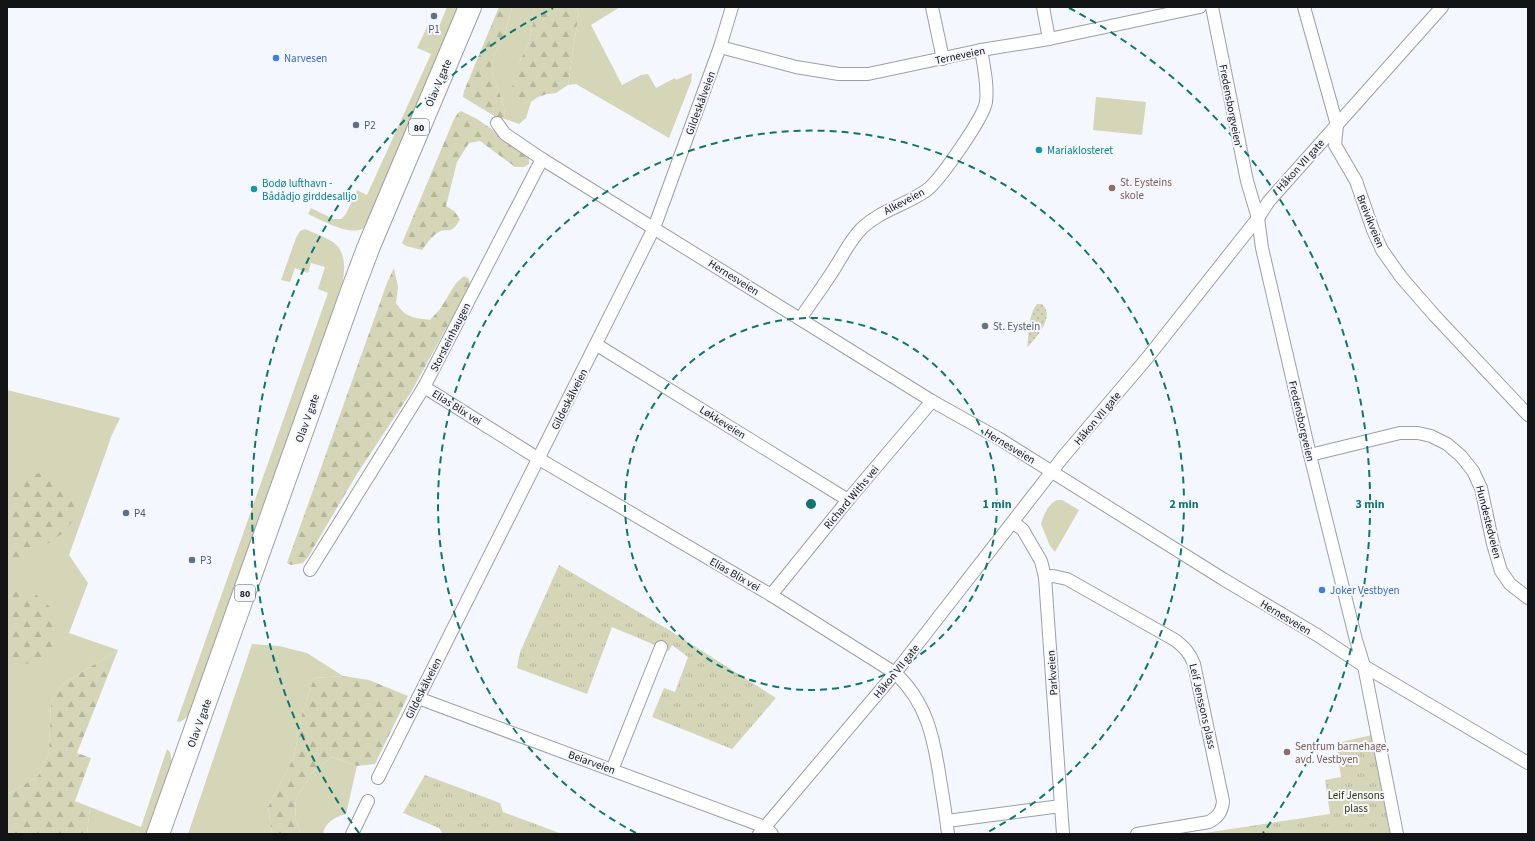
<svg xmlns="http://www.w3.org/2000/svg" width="1535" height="841" viewBox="0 0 1535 841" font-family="'Source Sans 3',sans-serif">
<defs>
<pattern id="forest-firs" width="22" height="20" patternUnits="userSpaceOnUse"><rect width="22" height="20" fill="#d4d6b7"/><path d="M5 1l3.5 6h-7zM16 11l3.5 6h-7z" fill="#b5b79d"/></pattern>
<pattern id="park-tufts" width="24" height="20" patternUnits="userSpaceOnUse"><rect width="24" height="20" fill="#d4d6b7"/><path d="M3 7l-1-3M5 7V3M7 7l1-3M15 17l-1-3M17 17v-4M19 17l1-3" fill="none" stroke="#b5b79d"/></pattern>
<pattern id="garden-dots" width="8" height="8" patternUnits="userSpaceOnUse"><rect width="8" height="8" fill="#d4d6b7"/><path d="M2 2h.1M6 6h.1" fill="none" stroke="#b5b79d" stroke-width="1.8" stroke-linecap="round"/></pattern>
</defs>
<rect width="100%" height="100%" fill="#f5f7fe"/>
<g fill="#d4d6b7">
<path d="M 447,7 L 462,7 L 370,221 C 369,223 367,226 364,228 C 351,237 321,220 308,214 L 311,208 L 333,219 L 341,219 L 346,214 L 357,190 L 367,195 L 431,54 L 417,48 L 428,25 L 438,29 Z"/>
<polygon points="512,7 535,7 532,13 533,23 529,42 519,63 523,103 531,102 526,118 519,124 505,119 504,106 491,68 494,54 504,38"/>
<polygon points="575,7 620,7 591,25 622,85 641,75 648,74 656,88 675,78 676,80 692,73 691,82 669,138 576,84 568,85 579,11"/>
<polygon points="1096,97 1146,102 1142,135 1093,130"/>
<path d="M 305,229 C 314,233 325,237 333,242 C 349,254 344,276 341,292 L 193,707 C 189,714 186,720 179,722 L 177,721 L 328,293 L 318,289 L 325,267 L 311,263 L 308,273 L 295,268 L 290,282 L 281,280 L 296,238 L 300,231 Z"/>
<polygon points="7,390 120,418 111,437 107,449 69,555 88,583 69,633 118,650 64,683 51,702 49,752 38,776 7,795"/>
<path d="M 1057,500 L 1062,500 L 1079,510 L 1055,552 L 1050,546 L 1041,524 C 1044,514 1048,504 1057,500 Z"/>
<polygon points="252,644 279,646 307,653 343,676 314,678 302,714 294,757 268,807 272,834 188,834"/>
<polygon points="167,749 170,752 172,762 146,834 87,834 90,807 141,827"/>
<path d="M 332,757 L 357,766 L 346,814 C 335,817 325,822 323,834 L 301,834 L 295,819 L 296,799 L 311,774 Z"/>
</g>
<g fill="url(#forest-firs)">
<polygon points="499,7 512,7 504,38 494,54 491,68 504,106 505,119 499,119 463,97 464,91"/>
<polygon points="535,7 575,7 579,11 568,85 556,93 547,94 538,97 531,102 523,103 518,98 512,88 519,63 529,42 533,23 532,13"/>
<path d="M 461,111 L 477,119 L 529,155 L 529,164 L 524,167 L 515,167 L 480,141 L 469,143 L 457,162 L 446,206 L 454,211 L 460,219 C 451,237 447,226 437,233 C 431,237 426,245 422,250 L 406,246 L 402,243 L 454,119 L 458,113 Z"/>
<path d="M 394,268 L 398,287 L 396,303 C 407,319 412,317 430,320 L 440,309 L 456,283 L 464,276 L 469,279 L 470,285 L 411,392 L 357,474 L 308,557 L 303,563 L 291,565 L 287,563 L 387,283 Z"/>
<polygon points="46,471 64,483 78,514 63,533 43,547 7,562 7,483"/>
<polygon points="7,586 14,592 35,594 57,613 51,650 42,663 17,664 7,657"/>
<polygon points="118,650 77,753 91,758 75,801 90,807 87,834 7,834 7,795 38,776 49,752 51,702 64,683"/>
<polygon points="343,676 369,680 408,696 375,764 357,766 332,757 311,774 296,799 295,819 301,834 272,834 268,807 294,757 302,714 314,678"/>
</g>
<g fill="url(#park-tufts)">
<polygon points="559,565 669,630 776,698 732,749 652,717 664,688 675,692 688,657 672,645 669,651 612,627 587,694 517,668 520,652"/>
<polygon points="1372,735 1390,834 1198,834 1330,814 1325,780 1341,777 1336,743"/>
<polygon points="425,775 500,803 503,812 562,834 443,834 439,828 403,813"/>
</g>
<path fill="url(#garden-dots)" d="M 1037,304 L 1042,304 C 1056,317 1036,337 1027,348 C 1029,335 1028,315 1037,304 Z"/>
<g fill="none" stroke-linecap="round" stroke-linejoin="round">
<defs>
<g id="street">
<polyline points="932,7 943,59"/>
<polyline points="1043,7 1049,39"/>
<polyline points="1212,7 1247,181 1258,218 1262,248 1310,455 1356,640 1364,666 1397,834"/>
<polyline points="1304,7 1337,125 1335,145 1356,181 1373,230 1382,250 1401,277 1435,316 1528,415"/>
<polyline points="720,47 796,67 839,74 868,74 981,50 1049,39 1200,7"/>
<polyline points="497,123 505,134 542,159 932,401 998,438 1223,579 1317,635 1364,666 1528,763"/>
<path d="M 800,319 C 812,301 825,284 836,266 C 844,253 851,239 862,228 C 881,210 906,205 927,190 C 940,180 984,117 986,102 C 988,85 984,67 981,50"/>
<polyline points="597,345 848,500"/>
<path d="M 424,387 L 539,459 L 771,595 L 895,673 C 927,702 934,739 940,779 C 943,797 946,816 948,834"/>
<polyline points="1310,455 1400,433 1418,433 1431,436 1447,444 1461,456 1473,471 1481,488 1493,544 1501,571 1510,584 1528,598"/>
<polyline points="1013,522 1023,530 1041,561 1045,577 1063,834"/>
<polyline points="310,570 424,387 542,159"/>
<path d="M 1045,577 L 1053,576 L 1067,579 L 1175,640 C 1184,647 1190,653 1194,664 L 1223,801 C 1222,812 1218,817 1209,822 L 1137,834"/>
<polyline points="771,595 848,500 932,401"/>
<polyline points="418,698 765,827 772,834"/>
<polyline points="612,770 661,647"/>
<polyline points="378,778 654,228 720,47 732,7"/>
<polyline points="947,821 1061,806"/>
<polyline points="352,834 368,801"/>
<polyline points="759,834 895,673 1063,457 1148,357 1258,218 1269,201 1442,7"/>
</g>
<polyline id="highway" points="158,834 352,291 369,246 470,7"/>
</defs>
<use href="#street" stroke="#9d9fa5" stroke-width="14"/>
<use href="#highway" stroke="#9d9fa5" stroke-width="24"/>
<use href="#street" stroke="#fff" stroke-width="12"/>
<use href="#highway" stroke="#fff" stroke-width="22"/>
</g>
<g fill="none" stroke="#0f766e" stroke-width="2" stroke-dasharray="7 5">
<circle cx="811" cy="504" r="186"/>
<path d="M636 833A373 373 0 1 1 986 833"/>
<path d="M359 833A559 559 0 0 1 553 8M1069 8A559 559 0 0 1 1263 833"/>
</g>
<g fill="#5c6f8a" stroke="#f5f7fe" stroke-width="1.5">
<circle cx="434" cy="16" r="4"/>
<circle cx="356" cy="125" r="4"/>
<circle cx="126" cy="513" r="4"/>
<circle cx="192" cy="560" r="4"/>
</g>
<g fill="#3f7fe0" stroke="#f5f7fe" stroke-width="1.5">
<circle cx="276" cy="58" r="4"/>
<circle cx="1322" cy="590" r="4"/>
</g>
<g fill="#0f9aa8" stroke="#f5f7fe" stroke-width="1.5">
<circle cx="1039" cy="150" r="4"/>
<circle cx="254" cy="189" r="4"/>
</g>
<g fill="#8d6e63" stroke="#f5f7fe" stroke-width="1.5">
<circle cx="1112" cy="188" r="4"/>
<circle cx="1287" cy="752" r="4"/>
</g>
<circle fill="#6b7280" stroke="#f5f7fe" stroke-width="1.5" cx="985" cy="326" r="4"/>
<g text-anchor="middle" stroke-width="4" stroke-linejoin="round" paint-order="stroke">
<g fill="#f5f7fe" stroke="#57585c" stroke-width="1">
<rect x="409" y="119" width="20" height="16" rx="3"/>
<rect x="235" y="585" width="20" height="16" rx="3"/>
</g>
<g font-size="10" font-weight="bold" fill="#131416">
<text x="419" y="131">80</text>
<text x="245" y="597">80</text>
</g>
<g font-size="11" fill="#4e5e75" stroke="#f5f7fe" text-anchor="start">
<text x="434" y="33" text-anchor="middle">P1</text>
<text x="364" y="129">P2</text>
<text x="134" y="517">P4</text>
<text x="200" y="564">P3</text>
</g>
<g font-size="11" fill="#131416" stroke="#f5f7fe">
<text transform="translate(960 55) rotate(-12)" y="4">Terneveien</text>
<text transform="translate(438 83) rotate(-67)" y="4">Olav V gate</text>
<text transform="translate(700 103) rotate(-70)" y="4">Gildeskålveien</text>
<text transform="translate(1231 105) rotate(79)" y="4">Fredensborgveien</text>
<text transform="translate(1300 165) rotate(-48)" y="4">Håkon VII gate</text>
<text transform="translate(904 201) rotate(-28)" y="4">Alkeveien</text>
<text transform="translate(1371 221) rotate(68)" y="4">Breivikveien</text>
<text transform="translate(734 277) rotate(32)" y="4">Hernesveien</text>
<text transform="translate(450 337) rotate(-63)" y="4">Storsteinhaugen</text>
<text transform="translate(569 399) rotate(-63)" y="4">Gildeskålveien</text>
<text transform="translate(457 407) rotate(32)" y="4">Elias Blix vei</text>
<text transform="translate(307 418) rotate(-70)" y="4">Olav V gate</text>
<text transform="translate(1097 418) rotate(-50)" y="4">Håkon VII gate</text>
<text transform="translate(1302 421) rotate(77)" y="4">Fredensborgveien</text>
<text transform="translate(723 422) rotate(32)" y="4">Løkkeveien</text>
<text transform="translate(1010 446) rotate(31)" y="4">Hernesveien</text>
<text transform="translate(851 497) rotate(-50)" y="4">Richard Withs vei</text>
<text transform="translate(1489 522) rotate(76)" y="4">Hundestedveien</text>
<text transform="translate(735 574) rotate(30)" y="4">Elias Blix vei</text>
<text transform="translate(1286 617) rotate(31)" y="4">Hernesveien</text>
<text transform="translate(896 671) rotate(-51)" y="4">Håkon VII gate</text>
<text transform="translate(1052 673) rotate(-94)" y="4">Parkveien</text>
<text transform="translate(423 688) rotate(-63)" y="4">Gildeskålveien</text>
<text transform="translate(1203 706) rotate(77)" y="4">Leif Jenssons plass</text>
<text transform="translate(199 723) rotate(-70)" y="4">Olav V gate</text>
<text transform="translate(592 762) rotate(20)" y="4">Beiarveien</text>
</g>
<g font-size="11" fill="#366cbe" stroke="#f5f7fe" text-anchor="start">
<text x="284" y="62">Narvesen</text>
<text x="1330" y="594">Joker Vestbyen</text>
</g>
<g font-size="11" fill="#0d838f" stroke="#f5f7fe" text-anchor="start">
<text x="1047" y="154">Mariaklosteret</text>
<text x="262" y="187">Bodø lufthavn -<tspan x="262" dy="13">Bådådjo girddesalljo</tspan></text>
</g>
<g font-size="11" fill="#785e54" stroke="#f5f7fe" text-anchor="start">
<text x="1120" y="186">St. Eysteins<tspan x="1120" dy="13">skole</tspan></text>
<text x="1295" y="750">Sentrum barnehage,<tspan x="1295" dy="13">avd. Vestbyen</tspan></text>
</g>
<g font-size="11" fill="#5b616d" stroke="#f5f7fe" text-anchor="start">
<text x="993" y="330">St. Eystein</text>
</g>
<g font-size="11" fill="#323304" stroke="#f5f7fe">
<text x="1356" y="799">Leif Jensons<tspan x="1356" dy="13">plass</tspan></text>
</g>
</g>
<circle cx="811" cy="504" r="6" fill="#0f766e" stroke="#f5f7fe" stroke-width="2"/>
<g font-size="12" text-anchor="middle" font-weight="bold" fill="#0f766e" stroke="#f5f7fe" stroke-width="4" stroke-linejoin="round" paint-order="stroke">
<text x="997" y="508">1 min</text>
<text x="1184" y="508">2 min</text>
<text x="1370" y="508">3 min</text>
</g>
<rect width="1535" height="841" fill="none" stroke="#131416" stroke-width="16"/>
</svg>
